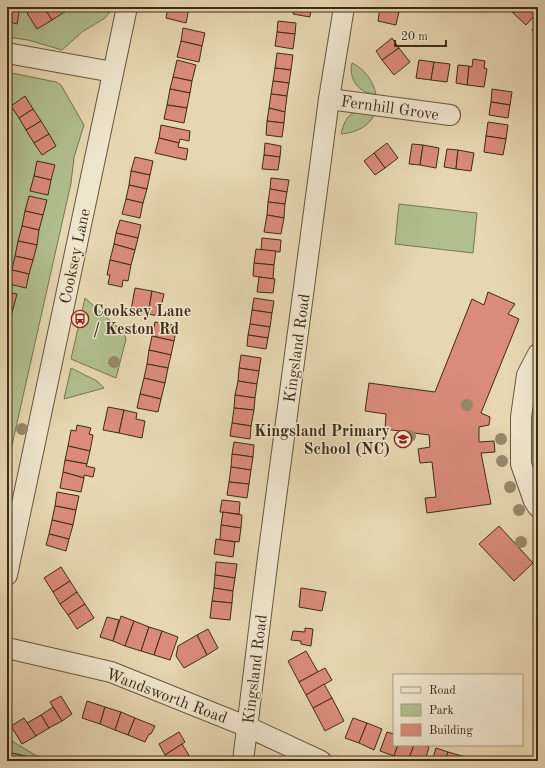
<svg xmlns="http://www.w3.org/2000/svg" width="545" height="768" viewBox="0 0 545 768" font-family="'Old Standard TT',serif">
<rect width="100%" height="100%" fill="#e6d7b2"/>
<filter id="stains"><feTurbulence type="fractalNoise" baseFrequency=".005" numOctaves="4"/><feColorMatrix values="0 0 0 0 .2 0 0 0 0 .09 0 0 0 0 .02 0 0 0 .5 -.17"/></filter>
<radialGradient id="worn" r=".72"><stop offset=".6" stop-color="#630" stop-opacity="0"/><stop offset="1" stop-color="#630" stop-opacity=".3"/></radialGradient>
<g fill="#b1bf8f" stroke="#777652">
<polygon points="7,7 110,7 109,13 105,18 82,32 62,50 28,40 7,37"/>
<path d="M 352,63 C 365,69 373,81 376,94 C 359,94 348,79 352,63 Z"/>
<polygon points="7,72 56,82 61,85 84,125 74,157 71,183 10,454 7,475"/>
<path d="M 376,110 C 372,125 357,133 341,134 C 347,110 354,111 376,110 Z"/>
<polygon points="399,204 477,213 473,253 395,244"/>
<polygon points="85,298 124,333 126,339 116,378 71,359"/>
<polygon points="71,368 97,381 104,388 64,399"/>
<polygon points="538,373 538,493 525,438 530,396"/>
<polygon points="7,738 45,761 7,761"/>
</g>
<g fill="#da8b7b" stroke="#3d2c15">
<polygon points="7,7 20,7 17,24 7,21"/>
<polygon points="35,7 44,7 52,20 37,29 27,13"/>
<polygon points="44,7 64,7 66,11 52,20"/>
<polygon points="64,7 72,7 66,11"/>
<polygon points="168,7 189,8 186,23 166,18"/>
<polygon points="294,7 311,7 310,17 293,14"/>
<polygon points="380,7 400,7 396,25 378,21"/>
<polygon points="507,7 519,7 513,13"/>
<polygon points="519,7 538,7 538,12 526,25 513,13"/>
<polygon points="278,21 296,23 295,34 277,32"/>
<polygon points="538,24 538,36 532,30"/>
<polygon points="183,28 205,33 202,46 181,41"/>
<polygon points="277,32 295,34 293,49 275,46"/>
<polygon points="392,38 399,48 382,60 376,51"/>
<polygon points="181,41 202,46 199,62 177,57"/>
<polygon points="399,48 410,62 394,75 382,60"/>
<polygon points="277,53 293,55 291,70 275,68"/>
<polygon points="473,59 485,61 484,68 487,69 484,87 467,85 469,66 472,67"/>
<polygon points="177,60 196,65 192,81 173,77"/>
<polygon points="419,60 434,62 431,80 416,78"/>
<polygon points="434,62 450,64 447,82 431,80"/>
<polygon points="458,65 469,66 467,85 456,83"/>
<polygon points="275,68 291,70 289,83 273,81"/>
<polygon points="173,77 192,81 190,93 170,89"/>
<polygon points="273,81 289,83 287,96 271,94"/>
<polygon points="170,89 190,93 187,108 167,105"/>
<polygon points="492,89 512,92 510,105 491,102"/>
<polygon points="271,94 287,96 285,112 269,108"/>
<polygon points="25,96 33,109 19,118 11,106"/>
<polygon points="491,102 510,105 508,118 489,115"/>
<polygon points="167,105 187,108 184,123 164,119"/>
<polygon points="269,108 285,112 284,123 267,121"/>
<polygon points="33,109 41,121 26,130 19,118"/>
<polygon points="41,121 49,134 34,143 26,130"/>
<polygon points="267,121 284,123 282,137 266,135"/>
<polygon points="488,122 508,125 506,139 486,136"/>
<polygon points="161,125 190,131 189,141 180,139 179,143 159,138"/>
<polygon points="49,134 56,146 42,155 34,143"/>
<polygon points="486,136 506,139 503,155 484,152"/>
<polygon points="159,138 179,143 178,147 188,149 186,160 155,153"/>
<polygon points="265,143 281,146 280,157 264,155"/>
<polygon points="387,143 398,158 385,168 374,153"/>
<polygon points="412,144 423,145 420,165 409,164"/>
<polygon points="423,145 439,148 436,168 420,165"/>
<polygon points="447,149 458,150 456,169 444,167"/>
<polygon points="458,150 474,153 471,171 456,169"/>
<polygon points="374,153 385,168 375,175 364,161"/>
<polygon points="264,155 280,157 278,170 262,169"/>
<polygon points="135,157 153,161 150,175 131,171"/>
<polygon points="37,161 55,165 51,180 34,176"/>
<polygon points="131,171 150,175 147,189 129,185"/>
<polygon points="34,176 51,180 48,195 30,191"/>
<polygon points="271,178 289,180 287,192 270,189"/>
<polygon points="129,185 147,189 143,203 126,199"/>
<polygon points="270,189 287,192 285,204 268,202"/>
<polygon points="29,196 47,200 43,215 25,211"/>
<polygon points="126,199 143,203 140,218 122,214"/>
<polygon points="268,202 285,204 284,218 267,215"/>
<polygon points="25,211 43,215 39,230 22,226"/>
<polygon points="267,215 284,218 281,234 264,232"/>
<polygon points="120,220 141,225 138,238 116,233"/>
<polygon points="22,226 39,230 37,245 18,241"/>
<polygon points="116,233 138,238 135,250 114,244"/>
<polygon points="262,238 281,240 280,252 261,250"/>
<polygon points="18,241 37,245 33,260 15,256"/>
<polygon points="114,244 135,250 131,265 110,260"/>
<polygon points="256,249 276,251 274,265 254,263"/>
<polygon points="15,256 33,260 29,274 12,270"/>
<polygon points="110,260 131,265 128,281 123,280 122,287 108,284 110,275 107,275"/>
<polygon points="254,263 274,265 273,279 253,276"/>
<polygon points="12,270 29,274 26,288 9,284"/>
<polygon points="259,277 275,279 273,293 257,292"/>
<polygon points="135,288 152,291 148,314 131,310"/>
<polygon points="152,291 164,294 159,316 148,314"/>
<polygon points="7,292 17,294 13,309 7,308"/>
<polygon points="488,292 515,304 508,314 519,319 481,413 490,417 489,425 479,427 479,442 494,441 495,452 481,453 491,504 427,513 425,498 436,497 432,462 420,463 418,449 430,447 429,435 385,429 386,414 365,411 369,383 435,392 472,299 484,305"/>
<polygon points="254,298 274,301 272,313 252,310"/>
<polygon points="7,308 13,309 9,324 7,324"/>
<polygon points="252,310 272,313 270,327 250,324"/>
<polygon points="155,322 177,326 174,341 152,336"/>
<polygon points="250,324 270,327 268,338 248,335"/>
<polygon points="248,335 268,338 266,349 247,346"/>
<polygon points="152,336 174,341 171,355 149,350"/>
<polygon points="149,350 171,355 168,368 147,364"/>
<polygon points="241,355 261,358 259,371 239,368"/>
<polygon points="147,364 168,368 165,383 144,378"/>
<polygon points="239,368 259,371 257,384 238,381"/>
<polygon points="144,378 165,383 161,399 140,394"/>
<polygon points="238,381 257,384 255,398 235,395"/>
<polygon points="140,394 161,399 158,412 137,408"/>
<polygon points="235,395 255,398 254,410 234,408"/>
<polygon points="108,407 124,410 119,433 103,430"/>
<polygon points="234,408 254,410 251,426 232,423"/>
<polygon points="124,410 137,413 136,419 145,421 142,438 119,433"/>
<polygon points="232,423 251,426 250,439 230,436"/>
<polygon points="77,425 91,428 89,434 93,435 90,451 68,446 71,430 76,431"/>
<polygon points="234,442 254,445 253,457 232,454"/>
<polygon points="68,446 90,451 87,464 65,460"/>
<polygon points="232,454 253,457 251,470 231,467"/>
<polygon points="65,460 87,464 86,466 95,468 93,477 84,475 84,478 63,472"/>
<polygon points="231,467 251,470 249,484 229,482"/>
<polygon points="63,472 84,478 81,492 60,488"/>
<polygon points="229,482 249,484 247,498 227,495"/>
<polygon points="57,492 79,496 76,510 55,506"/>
<polygon points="222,500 240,502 239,514 220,512"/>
<polygon points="55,506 76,510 73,525 52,520"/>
<polygon points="223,512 242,515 241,528 221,525"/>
<polygon points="52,520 73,525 69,539 49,534"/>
<polygon points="221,525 241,528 239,542 220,540"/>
<polygon points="499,526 533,563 514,581 479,544"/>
<polygon points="49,534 69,539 66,551 46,545"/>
<polygon points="216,539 235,542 233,557 214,554"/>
<polygon points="216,562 237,564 235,578 215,575"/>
<polygon points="61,567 70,581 53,592 44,578"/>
<polygon points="215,575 235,578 233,591 214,588"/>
<polygon points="70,581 77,592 60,604 53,592"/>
<polygon points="214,588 233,591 232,603 212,601"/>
<polygon points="301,588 326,592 322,611 299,607"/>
<polygon points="77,592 85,604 68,615 60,604"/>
<polygon points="212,601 232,603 230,620 210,618"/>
<polygon points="85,604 94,618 77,629 68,615"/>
<polygon points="121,616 134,621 125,646 113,641"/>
<polygon points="107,617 119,620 113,641 100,637"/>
<polygon points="134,621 149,627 141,651 125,646"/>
<polygon points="149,627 162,631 154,655 141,651"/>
<polygon points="305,628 313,629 311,646 301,644 301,641 291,640 293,631 305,632"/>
<polygon points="208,629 218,648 207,655 197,635"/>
<polygon points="162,631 178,637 170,660 154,655"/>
<polygon points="197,635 207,655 184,668 176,656 178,646"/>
<polygon points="306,651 318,672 299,682 288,661"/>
<polygon points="325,668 332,680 306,695 299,682"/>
<polygon points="324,684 332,698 313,708 306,695"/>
<polygon points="61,696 72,714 62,721 50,702"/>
<polygon points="332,698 344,721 325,731 313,708"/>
<polygon points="87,701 105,707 100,724 82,718"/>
<polygon points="53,707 62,721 49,728 41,715"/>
<polygon points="105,707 121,712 115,730 100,724"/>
<polygon points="121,712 135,718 128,735 115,730"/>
<polygon points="41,715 49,728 36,736 27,723"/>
<polygon points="24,718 36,736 22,744 11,726"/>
<polygon points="135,718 155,726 151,734 149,734 145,742 128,735"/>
<polygon points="353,718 367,723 359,743 345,738"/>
<polygon points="367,723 382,729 374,750 359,743"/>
<polygon points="179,732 185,742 165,755 159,744"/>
<polygon points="387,732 394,734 394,745 398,745 394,756 380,751"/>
<polygon points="182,744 190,757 183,761 169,761 165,755"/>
<polygon points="398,745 414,745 408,761 394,756"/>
<polygon points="414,745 424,745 429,747 425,761 408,761"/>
<polygon points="436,748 448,752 445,761 432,761"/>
<polygon points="7,752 26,756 25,761 7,761"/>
<polygon points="448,752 462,756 460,761 445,761"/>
<polygon points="462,756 475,760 475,761 460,761"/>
<polygon points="190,757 192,761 183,761"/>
</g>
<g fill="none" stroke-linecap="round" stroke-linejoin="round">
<defs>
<g id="minor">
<polyline points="7,53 113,72"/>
<polyline points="329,99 450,115"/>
<polyline points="538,354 527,375 521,417 521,464 534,501 538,507"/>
<polyline points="7,575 127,7"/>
<polyline points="7,648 111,672 248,727 321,761"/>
<polyline points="243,761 267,565 329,99 344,7"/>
</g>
</defs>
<use href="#minor" stroke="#67573c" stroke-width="22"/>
<use href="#minor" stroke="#efe5cd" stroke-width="20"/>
</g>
<g fill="#968969">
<circle cx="114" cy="362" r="6"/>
<circle cx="467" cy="405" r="6"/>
<circle cx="22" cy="429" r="6"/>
<circle cx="410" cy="436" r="6"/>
<circle cx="501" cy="439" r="6"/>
<circle cx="502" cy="461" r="6"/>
<circle cx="510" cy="487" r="6"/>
<circle cx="519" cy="510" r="6"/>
<circle cx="521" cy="542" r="6"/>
</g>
<defs>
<symbol id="bus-ring" viewBox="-11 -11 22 22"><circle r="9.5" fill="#efe5cd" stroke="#8f2418" stroke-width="1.5"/><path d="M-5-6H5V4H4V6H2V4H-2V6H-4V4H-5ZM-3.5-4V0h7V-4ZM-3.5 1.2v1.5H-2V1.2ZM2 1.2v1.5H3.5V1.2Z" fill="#8f2418"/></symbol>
<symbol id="school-ring" viewBox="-11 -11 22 22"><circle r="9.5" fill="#efe5cd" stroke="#8f2418" stroke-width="1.5"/><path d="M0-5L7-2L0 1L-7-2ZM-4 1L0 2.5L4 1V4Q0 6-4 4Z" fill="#8f2418"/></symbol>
</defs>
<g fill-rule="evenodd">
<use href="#bus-ring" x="70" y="309" width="20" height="20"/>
<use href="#school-ring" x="393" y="429" width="20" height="20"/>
</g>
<g text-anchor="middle" stroke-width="3" stroke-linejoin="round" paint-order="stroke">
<g font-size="16" fill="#3d2c15" stroke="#efe5cd">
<text transform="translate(390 107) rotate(8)" y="6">Fernhill Grove</text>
<text transform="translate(74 256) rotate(-78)" y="6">Cooksey Lane</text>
<text transform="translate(296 348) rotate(-82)" y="6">Kingsland Road</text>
<text transform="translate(254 669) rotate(-83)" y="6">Kingsland Road</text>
<text transform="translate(167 695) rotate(21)" y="6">Wandsworth Road</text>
</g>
<g font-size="16" font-weight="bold" fill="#3d2c15" stroke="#efe5cd" text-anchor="start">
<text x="93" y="316">Cooksey Lane<tspan x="93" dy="18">/ Keston Rd</tspan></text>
<text x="390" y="436" text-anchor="end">Kingsland Primary<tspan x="390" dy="18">School (NC)</tspan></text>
</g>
</g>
<rect width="545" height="768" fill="none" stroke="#e6d7b2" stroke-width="24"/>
<rect x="8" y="8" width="529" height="752" fill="none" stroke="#3d2c15" stroke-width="2"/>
<rect x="12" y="12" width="521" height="744" fill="none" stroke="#3d2c15"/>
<rect x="393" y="674" width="130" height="72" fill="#efe5cd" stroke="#a89b83"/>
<rect x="401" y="687" width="20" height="6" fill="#efe5cd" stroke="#a89b83"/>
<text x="429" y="694" font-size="12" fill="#3d2c15">Road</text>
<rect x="401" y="704" width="20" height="12" fill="#b1bf8f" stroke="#a89b83"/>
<text x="429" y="714" font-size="12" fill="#3d2c15">Park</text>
<rect x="401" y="724" width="20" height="12" fill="#da8b7b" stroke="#a89b83"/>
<text x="429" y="734" font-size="12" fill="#3d2c15">Building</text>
<path d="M395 40v6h51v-6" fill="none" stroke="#3d2c15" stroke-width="2"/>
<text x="401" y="40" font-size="12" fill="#3d2c15" stroke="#efe5cd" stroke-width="3" paint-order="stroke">20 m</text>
<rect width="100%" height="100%" filter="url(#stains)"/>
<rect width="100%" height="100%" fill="url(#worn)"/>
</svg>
